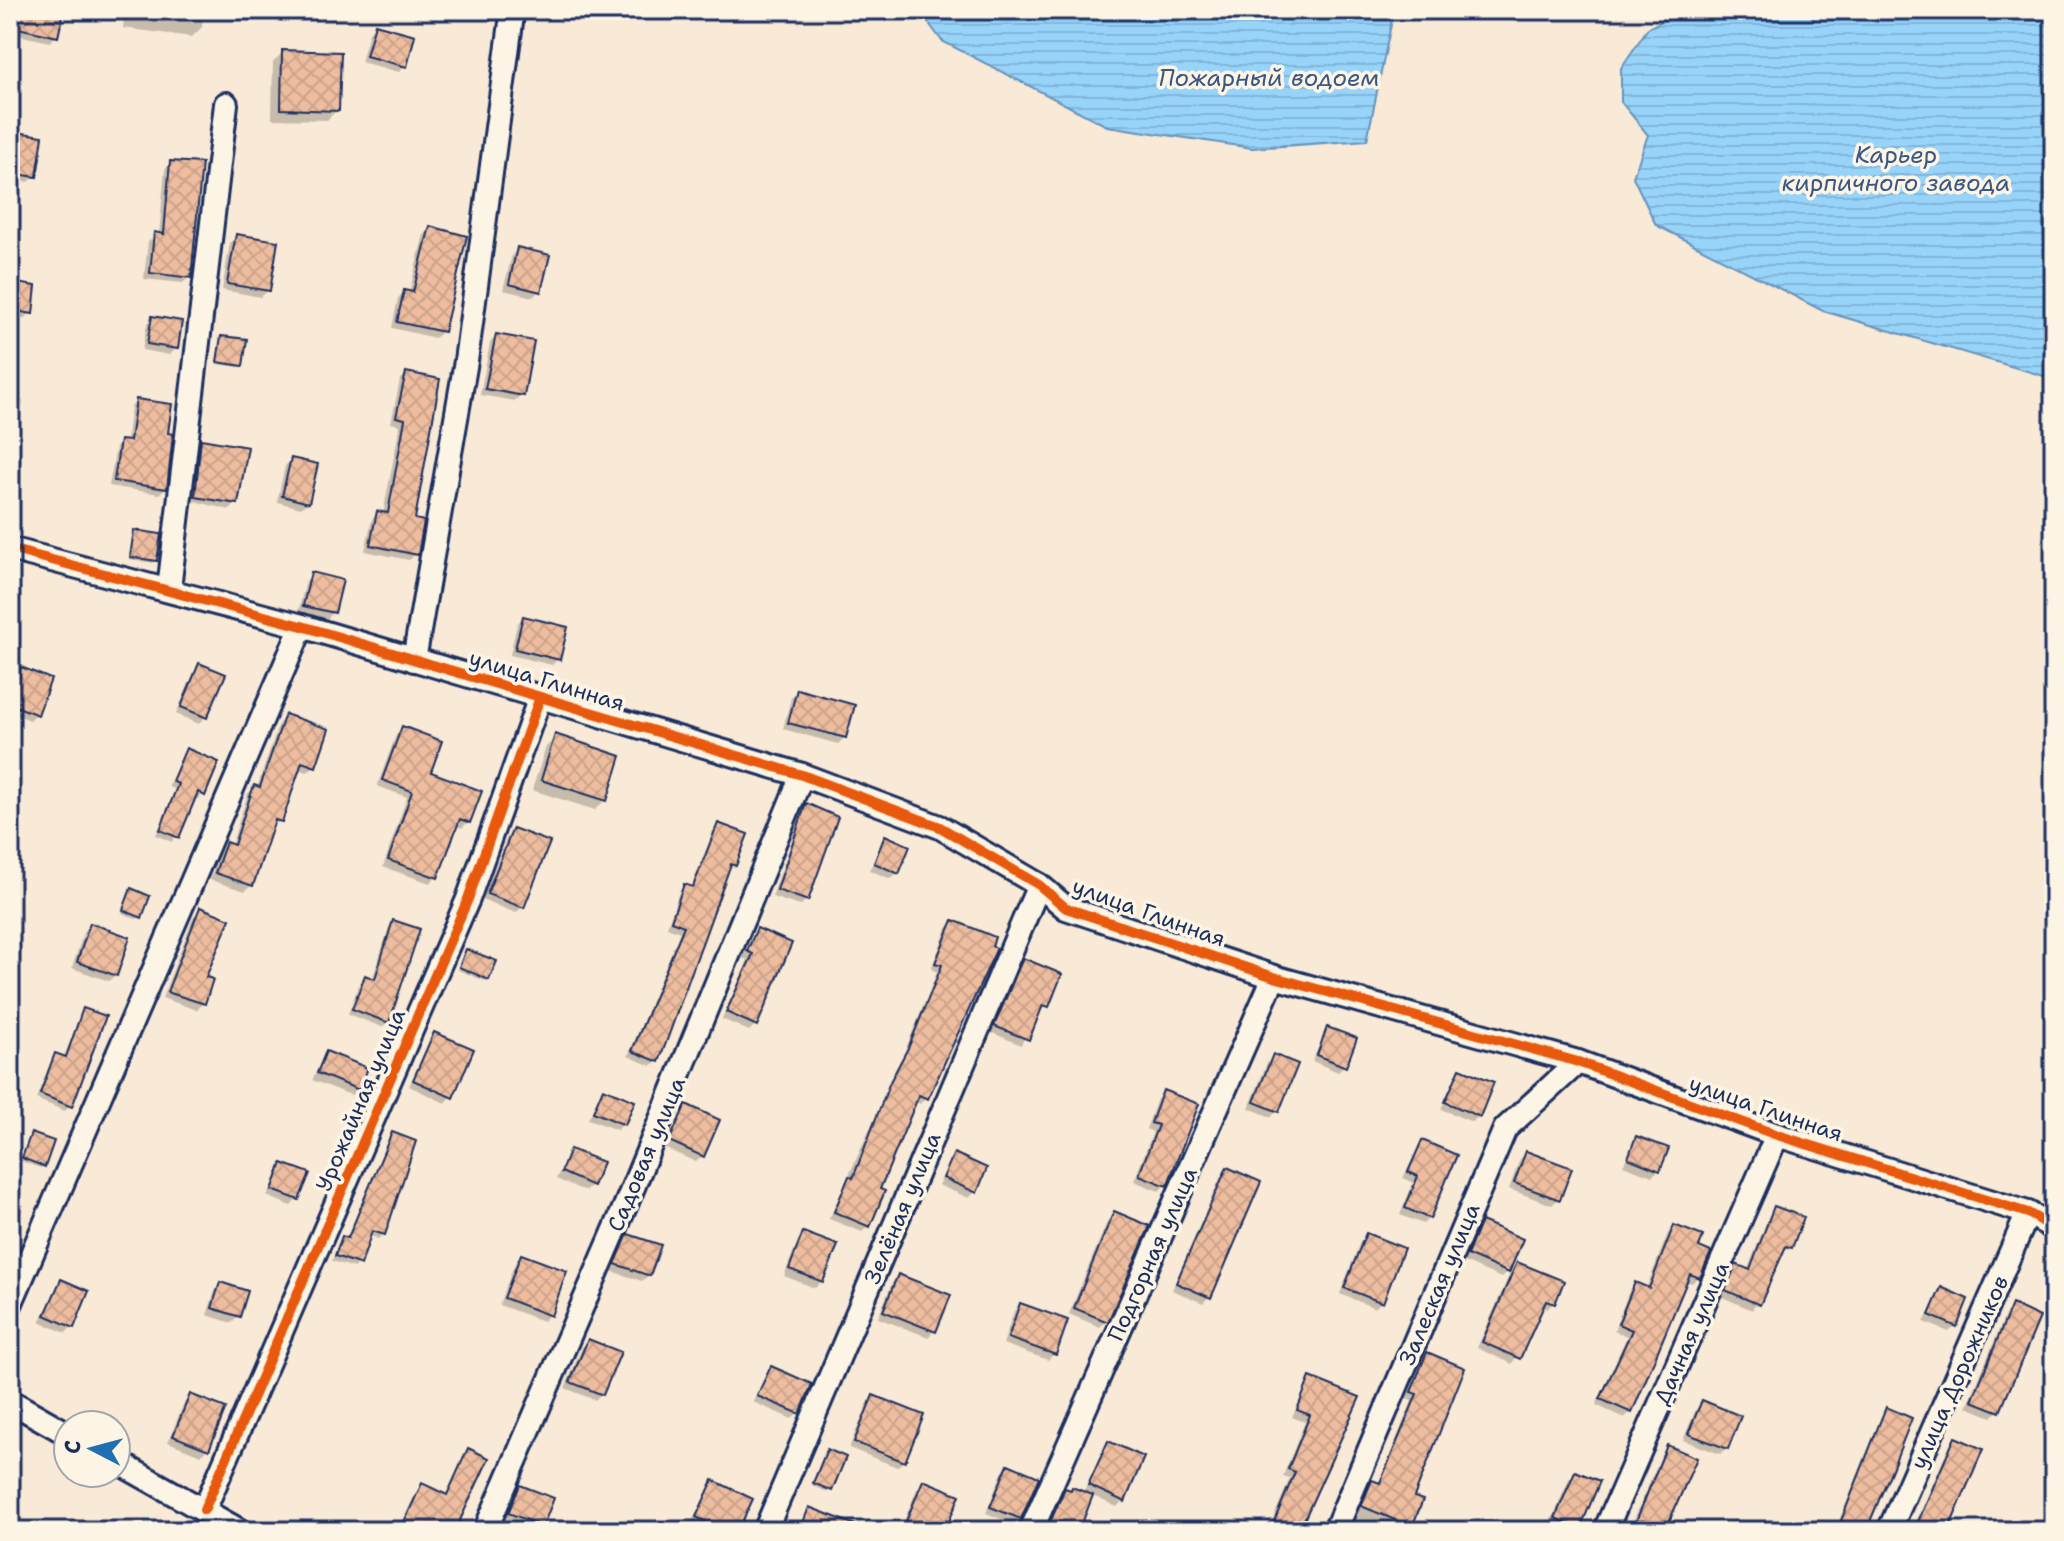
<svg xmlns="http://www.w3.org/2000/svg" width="2064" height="1541" viewBox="0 0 2064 1541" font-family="'Shantell Sans',sans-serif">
<defs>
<pattern id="water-rules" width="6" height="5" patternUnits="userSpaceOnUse" patternTransform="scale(2)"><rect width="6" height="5" fill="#98d4f9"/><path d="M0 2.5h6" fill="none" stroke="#82b6d8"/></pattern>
<pattern id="building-cross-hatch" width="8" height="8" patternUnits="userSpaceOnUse" patternTransform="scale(2)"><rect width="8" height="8" fill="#eebd9f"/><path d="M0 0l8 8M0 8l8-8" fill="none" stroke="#cca38b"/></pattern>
</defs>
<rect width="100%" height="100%" fill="#f9ead7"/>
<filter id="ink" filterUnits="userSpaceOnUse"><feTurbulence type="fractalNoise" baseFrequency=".0125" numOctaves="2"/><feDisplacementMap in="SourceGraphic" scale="16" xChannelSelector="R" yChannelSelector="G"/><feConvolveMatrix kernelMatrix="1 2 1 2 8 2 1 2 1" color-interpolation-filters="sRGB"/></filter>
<g filter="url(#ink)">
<g fill="url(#water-rules)" stroke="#6692bb" stroke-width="2">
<polygon points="919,10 1394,10 1367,140 1252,148 1107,126 942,41"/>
<polygon points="1683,10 2054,10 2054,379 1823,311 1656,225 1633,177 1648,135 1621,102 1621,68 1648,28"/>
</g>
<g fill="#0003">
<polygon points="18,10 62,10 56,36 50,42 13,34"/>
<polygon points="125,10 204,10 202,27 192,37 123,28"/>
<polygon points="375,26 405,66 399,72 361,62 369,32"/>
<polygon points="283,52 337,110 327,120 272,119 273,62"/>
<polygon points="10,133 35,176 29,182 10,179"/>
<polygon points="171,163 189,277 183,283 144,279 148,241 159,235 165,169"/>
<polygon points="430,228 442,331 435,338 392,328 398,298 404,292 409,293 424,234"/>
<polygon points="236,236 268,290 261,297 222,290 230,243"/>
<polygon points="518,249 539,291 533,297 503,290 512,255"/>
<polygon points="10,284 31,313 24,319 10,317"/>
<polygon points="153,318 176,348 170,355 142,350 147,324"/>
<polygon points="496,336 522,395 515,401 480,395 490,343"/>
<polygon points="222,338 241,365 239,367 216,364"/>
<polygon points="407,374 416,554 409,560 365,551 372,519 378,513 383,514 400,425 391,423 400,380"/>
<polygon points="10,399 23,401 15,446 10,451"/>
<polygon points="137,401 165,434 165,489 159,494 109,486 116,447 126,443 131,406"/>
<polygon points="201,441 237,503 230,510 190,500 195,447"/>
<polygon points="291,460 308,502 301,508 277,502 285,466"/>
<polygon points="135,532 155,560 153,563 129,559"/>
<polygon points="312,575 333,612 327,619 298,612 306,581"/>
<polygon points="523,618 558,659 552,665 510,655 517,624"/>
<polygon points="200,665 223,675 205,717 199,724 176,714 194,672"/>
<polygon points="22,669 36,714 30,720 10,712 10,690"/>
<polygon points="798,691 845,737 838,744 783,729 791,698"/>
<polygon points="286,716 314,766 308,772 298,769 281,821 271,826 252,885 245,891 210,880 220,851 226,844 231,846 248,793 257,788 279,723"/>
<polygon points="402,729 428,774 468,822 462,828 455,825 436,877 430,883 383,867 407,797 377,786 396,735"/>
<polygon points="556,737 605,800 595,810 532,790 546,747"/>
<polygon points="10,750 15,752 10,769"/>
<polygon points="186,750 203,794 198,799 194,797 172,842 156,835 175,789 168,787"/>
<polygon points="806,806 806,900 800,906 772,897 793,837 790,836"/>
<polygon points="718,825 735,865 726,870 657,1061 651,1066 628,1056 680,932 667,927 679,892 685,886 691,888 713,831"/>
<polygon points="513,830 522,907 516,913 482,900 507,837"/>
<polygon points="886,838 897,873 891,879 869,870"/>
<polygon points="132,890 140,917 137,919 122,913"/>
<polygon points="200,910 204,978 210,981 203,1003 197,1010 162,998 194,916"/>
<polygon points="394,922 387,1022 382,1027 348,1014 360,982 365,977 372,980 389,927"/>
<polygon points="953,922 926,1097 920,1104 914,1101 877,1190 868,1226 862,1232 829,1219 904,1054 937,972 931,969 947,928"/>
<polygon points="91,925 115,975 109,981 72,968 84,931"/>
<polygon points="757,931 755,1025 749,1031 722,1019 748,960 742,958"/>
<polygon points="466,951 487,978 485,981 458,970"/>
<polygon points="1024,961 1047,1006 1038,1011 1021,1045 990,1032 1017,967"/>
<polygon points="84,1010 70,1105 65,1111 36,1099 51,1061 56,1056 63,1058"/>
<polygon points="1328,1029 1344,1065 1338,1072 1312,1061"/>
<polygon points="435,1034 452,1096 445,1103 409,1086"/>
<polygon points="326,1054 357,1089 351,1095 312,1080"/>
<polygon points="1274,1056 1277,1111 1271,1117 1249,1108 1267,1063"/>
<polygon points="1460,1070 1479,1116 1472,1122 1441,1109"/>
<polygon points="604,1090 623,1124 617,1130 588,1119"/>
<polygon points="1163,1093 1165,1185 1159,1191 1134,1181 1153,1132 1146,1129 1157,1099"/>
<polygon points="686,1107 702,1156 696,1162 664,1148"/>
<polygon points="32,1135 43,1166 40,1168 21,1161"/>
<polygon points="393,1135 383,1234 378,1239 369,1235 354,1268 332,1261 338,1243 346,1239"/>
<polygon points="1637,1138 1659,1170 1652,1176 1623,1165"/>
<polygon points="1422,1142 1429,1218 1423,1224 1400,1215 1413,1183 1403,1178"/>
<polygon points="571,1151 592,1185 585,1191 556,1179"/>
<polygon points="1527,1153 1558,1199 1552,1205 1509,1189 1520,1159"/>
<polygon points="954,1156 975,1192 969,1198 938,1185"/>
<polygon points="283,1165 297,1199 291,1206 267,1196"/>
<polygon points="1227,1169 1210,1296 1203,1303 1172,1290 1221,1176"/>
<polygon points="10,1200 24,1205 13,1231 10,1230"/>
<polygon points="1775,1208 1790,1247 1781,1252 1752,1310 1720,1296 1737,1266 1747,1271 1769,1215"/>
<polygon points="1114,1214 1106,1320 1100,1327 1069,1314 1108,1220"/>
<polygon points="1482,1223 1508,1271 1501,1278 1462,1261"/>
<polygon points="1674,1227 1697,1248 1698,1277 1692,1283 1685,1281 1631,1412 1624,1418 1596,1405 1627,1336 1614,1331 1629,1291 1636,1284 1646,1289 1668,1233"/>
<polygon points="804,1234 822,1281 815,1288 784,1276 798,1240"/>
<polygon points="1366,1236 1381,1302 1375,1308 1340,1294 1360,1242"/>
<polygon points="629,1237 649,1275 642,1281 611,1271"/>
<polygon points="521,1256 549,1315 543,1321 499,1305 515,1263"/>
<polygon points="1517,1264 1553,1303 1547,1309 1541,1307 1512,1364 1477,1348 1511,1271"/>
<polygon points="899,1276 934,1331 928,1337 878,1318 892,1283"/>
<polygon points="61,1281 72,1326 66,1333 40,1322"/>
<polygon points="221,1285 246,1293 238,1316 232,1323 207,1315 215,1291"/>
<polygon points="1941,1290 1955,1326 1949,1332 1924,1322"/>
<polygon points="1020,1305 1054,1354 1048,1360 1003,1344 1014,1311"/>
<polygon points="2013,1307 1998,1411 1992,1417 1967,1407 2006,1313"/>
<polygon points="588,1341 601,1394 595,1400 565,1388 582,1347"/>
<polygon points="1428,1355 1410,1526 1405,1531 1385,1524 1382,1531 1348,1531 1366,1488 1372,1482 1378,1484 1412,1401 1406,1398"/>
<polygon points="771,1368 798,1412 792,1419 753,1402"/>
<polygon points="1311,1379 1357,1398 1297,1531 1268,1531 1290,1478 1283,1476 1305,1422 1292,1417"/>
<polygon points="191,1396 207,1449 201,1455 168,1442 184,1403"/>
<polygon points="874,1397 904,1461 897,1467 849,1448 868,1403"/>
<polygon points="1702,1403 1726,1448 1720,1454 1683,1440 1696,1409"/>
<polygon points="1887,1410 1861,1531 1835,1531 1881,1416"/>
<polygon points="1956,1439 1946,1531 1912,1531 1950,1445"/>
<polygon points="1109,1443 1123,1500 1117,1507 1091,1495 1076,1531 1044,1531 1066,1490 1083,1493"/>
<polygon points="1668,1448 1663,1531 1629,1531 1662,1454"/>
<polygon points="468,1451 451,1531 398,1531 416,1492 422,1485 445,1496"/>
<polygon points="825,1454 831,1490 828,1492 812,1486"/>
<polygon points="1008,1467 1019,1518 1013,1524 986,1513 1002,1473"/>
<polygon points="1575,1473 1598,1482 1577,1531 1547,1531 1569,1479"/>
<polygon points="713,1482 736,1531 707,1531 691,1523"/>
<polygon points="924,1483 943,1531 900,1531 917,1489"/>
<polygon points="521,1487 551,1499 536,1531 497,1531"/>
<polygon points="810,1510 841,1531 798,1531"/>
</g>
<g fill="url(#building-cross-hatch)" stroke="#1b2f5e" stroke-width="2">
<polygon points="22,10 64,10 58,37 18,28"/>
<polygon points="375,24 415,35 407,67 366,56"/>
<polygon points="282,50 341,52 339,111 281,109"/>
<polygon points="10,131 43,136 37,177 10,173"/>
<polygon points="170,161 202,163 191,278 150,273 154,232 164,234"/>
<polygon points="430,226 467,236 444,332 397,322 404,290 413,292"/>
<polygon points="236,234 278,241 270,291 227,284"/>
<polygon points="517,247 550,255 541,292 509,284"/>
<polygon points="10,282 36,286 33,314 10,310"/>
<polygon points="152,316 182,321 178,349 147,344"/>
<polygon points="496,334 534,341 524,396 485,389"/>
<polygon points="221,336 247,339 243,366 217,362"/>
<polygon points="406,372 440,379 415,519 424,521 418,555 370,545 377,511 388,513 405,419 396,417"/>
<polygon points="136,399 172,404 168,433 173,434 167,489 114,481 120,440 130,441"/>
<polygon points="201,439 248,447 238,504 195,497"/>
<polygon points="291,458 318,464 309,503 282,496"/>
<polygon points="134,530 161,534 157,561 130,557"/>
<polygon points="311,572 343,580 335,613 303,606"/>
<polygon points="523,616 568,627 560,660 515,649"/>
<polygon points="199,663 226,674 207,718 181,707"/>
<polygon points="21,667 51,679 38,715 10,704"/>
<polygon points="797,689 855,705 846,738 788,723"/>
<polygon points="285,714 329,729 316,767 302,762 282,822 275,820 253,886 215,873 226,842 234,845 254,785 260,787"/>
<polygon points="402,726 442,741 431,772 482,791 470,823 460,819 438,878 388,860 412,791 382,780"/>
<polygon points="555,734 621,756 607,801 541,780"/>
<polygon points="186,748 219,762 205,796 198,792 179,838 160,830 178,784 172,781"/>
<polygon points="806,803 838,817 808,901 777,890"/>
<polygon points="718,823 748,834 736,866 731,864 659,1062 632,1051 684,926 671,921 684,884 693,887"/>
<polygon points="513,828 550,842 524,908 487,894"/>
<polygon points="885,835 910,846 899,874 874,863"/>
<polygon points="131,888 150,896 142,918 123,910"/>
<polygon points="200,907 230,919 206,977 213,979 205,1004 167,992"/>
<polygon points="393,920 420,929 389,1023 352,1009 365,975 375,979"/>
<polygon points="953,920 995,937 992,946 997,948 928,1099 919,1095 880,1189 885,1191 870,1227 834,1212 849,1176 853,1178 890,1082 909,1046 942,965 935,963"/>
<polygon points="90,923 130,937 117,976 77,962"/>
<polygon points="757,928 792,943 757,1026 726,1012 753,954 747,951"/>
<polygon points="466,949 497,961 489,980 459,967"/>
<polygon points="1023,958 1062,974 1049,1007 1043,1005 1029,1040 994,1026"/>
<polygon points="83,1008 106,1016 72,1107 40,1094 55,1053 66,1057"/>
<polygon points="1327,1027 1357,1038 1346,1067 1317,1055"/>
<polygon points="434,1032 474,1049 453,1098 413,1080"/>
<polygon points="326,1051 368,1068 359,1090 317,1073"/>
<polygon points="1273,1054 1298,1064 1279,1112 1254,1102"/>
<polygon points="1460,1068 1494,1082 1480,1117 1445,1102"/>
<polygon points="603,1088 635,1101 625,1125 593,1112"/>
<polygon points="1163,1090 1199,1104 1167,1186 1139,1175 1158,1125 1151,1123"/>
<polygon points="686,1104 720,1120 704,1157 669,1141"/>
<polygon points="392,1132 416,1141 385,1235 372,1231 361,1265 335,1256 342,1236 348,1238"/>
<polygon points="31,1133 54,1141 45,1167 22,1158"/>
<polygon points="1636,1136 1669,1148 1660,1171 1628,1158"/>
<polygon points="1422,1140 1457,1155 1430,1219 1405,1208 1418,1176 1408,1172"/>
<polygon points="570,1149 603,1162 593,1186 561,1172"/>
<polygon points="1526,1151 1572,1168 1560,1200 1514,1183"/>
<polygon points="954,1153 987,1168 977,1193 943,1178"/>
<polygon points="282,1163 310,1173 299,1200 272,1190"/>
<polygon points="1227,1167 1261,1182 1211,1298 1176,1283"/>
<polygon points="1774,1206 1804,1217 1792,1248 1786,1246 1760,1305 1725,1290 1736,1264 1750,1270"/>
<polygon points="1114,1211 1150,1226 1108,1322 1074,1308"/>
<polygon points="1481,1221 1523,1239 1509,1273 1467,1255"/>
<polygon points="1674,1225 1703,1236 1699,1247 1711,1252 1700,1278 1690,1274 1632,1413 1600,1399 1632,1330 1618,1324 1635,1282 1649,1288"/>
<polygon points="803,1232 838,1245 823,1282 789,1269"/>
<polygon points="1366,1233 1404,1248 1383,1303 1344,1288"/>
<polygon points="628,1234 661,1245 650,1276 615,1264"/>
<polygon points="521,1254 567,1271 551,1316 504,1298"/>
<polygon points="1517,1262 1564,1281 1555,1304 1546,1301 1520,1359 1482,1342"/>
<polygon points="898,1274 951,1295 936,1332 883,1311"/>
<polygon points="61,1279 89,1291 74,1328 45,1315"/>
<polygon points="220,1282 248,1291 240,1317 212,1308"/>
<polygon points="1941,1287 1968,1299 1957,1327 1929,1315"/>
<polygon points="1020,1303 1068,1320 1056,1355 1008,1338"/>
<polygon points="2012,1304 2040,1317 2000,1412 1972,1401"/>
<polygon points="588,1339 621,1352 603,1395 570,1382"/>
<polygon points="1427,1352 1465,1368 1414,1497 1423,1500 1412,1527 1361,1506 1372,1480 1380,1483 1417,1394 1411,1392"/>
<polygon points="771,1366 812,1384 800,1414 757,1396"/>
<polygon points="1310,1377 1360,1397 1299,1531 1270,1531 1295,1472 1288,1469 1310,1415 1297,1410"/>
<polygon points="190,1394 226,1408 209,1450 173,1436"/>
<polygon points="873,1395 924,1415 905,1462 854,1442"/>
<polygon points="1702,1400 1741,1416 1728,1449 1688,1434"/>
<polygon points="1886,1407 1912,1418 1892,1469 1866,1531 1837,1531"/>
<polygon points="1955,1437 1983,1449 1948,1531 1914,1531"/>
<polygon points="1108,1441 1144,1457 1125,1502 1088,1485"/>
<polygon points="1667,1445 1697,1458 1665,1531 1632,1531"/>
<polygon points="468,1448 489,1458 455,1531 400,1531 422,1483 447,1495"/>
<polygon points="827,1449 846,1457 832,1491 813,1483"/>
<polygon points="1008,1464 1039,1477 1021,1519 990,1507"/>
<polygon points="1575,1471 1600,1481 1580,1529 1555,1518"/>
<polygon points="713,1480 753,1499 738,1531 726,1531 696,1517"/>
<polygon points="923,1480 960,1495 945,1531 902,1531"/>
<polygon points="520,1485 554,1498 543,1526 508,1513"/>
<polygon points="1072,1487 1093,1495 1079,1531 1059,1531 1048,1527 1065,1488 1071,1490"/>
<polygon points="809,1507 866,1529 866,1531 800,1531"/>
</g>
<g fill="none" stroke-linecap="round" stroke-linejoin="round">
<defs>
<g id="minor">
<polyline points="10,549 302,626 802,775 940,827 1039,885 1066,908 1274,977 1578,1062 1777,1135 2028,1213 2054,1228"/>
<polyline points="169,589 226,104"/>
<polyline points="414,660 466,361 512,15"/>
<polyline points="10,1305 302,626"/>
<polyline points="10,1401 68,1434"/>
<polyline points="116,1461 240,1531"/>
<polyline points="204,1510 468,899 539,700"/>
<polyline points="485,1531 627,1202 802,775"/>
<polyline points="765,1531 1039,885"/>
<polyline points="1031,1531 1274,977"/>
<polyline points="1335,1531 1505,1129 1578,1062"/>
<polyline points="1605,1531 1777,1135"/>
<polyline points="1889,1531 2028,1213"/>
</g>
</defs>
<use href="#minor" stroke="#1b2f5e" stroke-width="28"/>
<use href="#minor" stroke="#fcf5e5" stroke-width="22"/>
<defs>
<g id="cycleway">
<polyline points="10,549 302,626 802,775 940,827 1039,885 1066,908 1274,977 1578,1062 1777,1135 2028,1213 2054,1228"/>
<polyline points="204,1510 468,899 539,700"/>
</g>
</defs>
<use href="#cycleway" stroke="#fcf5e5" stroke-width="15"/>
<use href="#cycleway" stroke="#e8590c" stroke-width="10"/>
</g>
</g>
<g text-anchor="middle" stroke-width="7" stroke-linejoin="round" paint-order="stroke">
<g font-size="22" fill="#1b2f5e" stroke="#fcf5e5">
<text transform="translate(547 680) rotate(17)" y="8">улица Глинная</text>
<text transform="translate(1149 912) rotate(20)" y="8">улица Глинная</text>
<text transform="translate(360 1100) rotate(-67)" y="8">Урожайная улица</text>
<text transform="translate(1766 1108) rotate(19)" y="8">улица Глинная</text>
<text transform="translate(646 1154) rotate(-67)" y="8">Садовая улица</text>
<text transform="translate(902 1208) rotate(-67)" y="8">Зелёная улица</text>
<text transform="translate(1152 1254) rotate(-66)" y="8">Подгорная улица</text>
<text transform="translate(1439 1284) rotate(-67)" y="8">Залеская улица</text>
<text transform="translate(1691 1333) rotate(-66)" y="8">Дачная улица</text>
<text transform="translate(1959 1372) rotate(-66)" y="8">улица Дорожников</text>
</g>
<g font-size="24" font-style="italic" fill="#3a5885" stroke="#fcf5e5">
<text x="1269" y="86">Пожарный водоем</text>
<text x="1896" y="163">Карьер<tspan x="1896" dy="28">кирпичного завода</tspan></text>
</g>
</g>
<rect width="2064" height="1541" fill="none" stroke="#fcf5e5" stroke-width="40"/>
<rect x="20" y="20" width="2024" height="1501" fill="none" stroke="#1b2f5e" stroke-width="3" filter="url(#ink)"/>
<g transform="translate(92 1449) rotate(276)"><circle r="38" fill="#fcf5e5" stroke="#a2a6af" stroke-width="2"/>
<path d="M0-6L14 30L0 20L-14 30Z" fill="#1f6fb2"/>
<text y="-12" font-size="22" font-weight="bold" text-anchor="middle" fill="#1b2f5e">С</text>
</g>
</svg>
